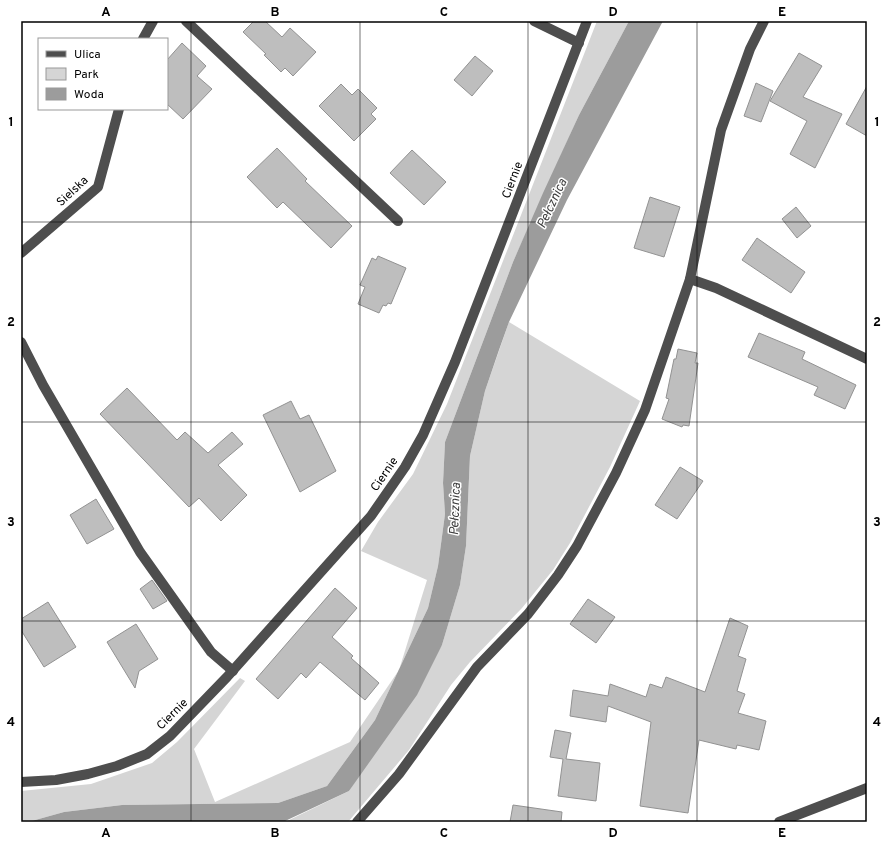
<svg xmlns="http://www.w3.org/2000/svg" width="888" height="843" viewBox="0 0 888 843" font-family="Overpass,sans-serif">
<rect width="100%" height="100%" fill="#fff"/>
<g fill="#d5d5d5">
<polygon points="597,21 629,21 579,115 513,262 445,442 443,483 445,514 438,566 428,608 375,720 327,786 278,803 122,805 64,812 28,822 21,822 21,791 91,784 152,763 177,742 240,678 245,681 194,749 215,802 350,742 399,670 427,580 361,551 378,522 413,474 447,404"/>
<polygon points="509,322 640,401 610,467 570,543 553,570 522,608 470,662 451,685 409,750 348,822 285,822 349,791 442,645 460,585 466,546 470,456 485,391"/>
</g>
<polygon fill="#9c9c9c" points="629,21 663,21 567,200 509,322 499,350 485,391 470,456 466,546 460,585 442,645 417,695 349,791 283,822 28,822 64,812 122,805 278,803 327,786 375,720 428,608 438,566 445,514 443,483 445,442 513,262 543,193 579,115"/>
<g fill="#bebebe" stroke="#929292">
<polygon points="254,21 265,21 282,37 290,28 316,52 293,76 285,68 281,72 264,55 266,54 243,32"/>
<polygon points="182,43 206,66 197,76 212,89 183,119 167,104 167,60"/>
<polygon points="799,53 822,66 803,97 842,114 815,168 790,154 807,121 770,101"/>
<polygon points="475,56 493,71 472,96 454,80"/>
<polygon points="756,83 773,91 761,122 744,116"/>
<polygon points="341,84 352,95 358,89 377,108 371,114 376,119 354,141 319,106"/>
<polygon points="867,86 867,136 846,124"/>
<polygon points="277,148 307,179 305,181 352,226 331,248 283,202 277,208 247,177"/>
<polygon points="412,150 446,182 424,205 390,173"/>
<polygon points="650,197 680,207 664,257 634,248"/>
<polygon points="796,207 811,226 797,238 782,219"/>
<polygon points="757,238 805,272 791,293 742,260"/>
<polygon points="378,256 406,268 391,304 388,303 386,306 383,305 379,313 358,304 365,287 360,285 372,258 376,260"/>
<polygon points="759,333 805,352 802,359 856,385 845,409 814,395 818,387 748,357"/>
<polygon points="678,349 697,353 695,363 698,363 689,426 683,425 682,427 662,419 669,399 666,398 674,359 676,359"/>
<polygon points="127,388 177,440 185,432 208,453 232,432 243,444 218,465 247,495 221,521 199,498 189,507 100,414"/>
<polygon points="291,401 300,419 309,415 336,471 300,492 263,415"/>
<polygon points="680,467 703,481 677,519 655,505"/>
<polygon points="96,499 114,529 87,544 70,515"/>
<polygon points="152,580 167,601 153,609 140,589"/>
<polygon points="335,588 357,608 332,637 353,656 351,658 379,683 365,700 320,662 306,678 301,673 278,699 256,679"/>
<polygon points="588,599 615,617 596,643 570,624"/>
<polygon points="48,602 76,647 44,667 21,630 21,619"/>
<polygon points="730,618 748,626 738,656 746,659 737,691 745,694 738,713 766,721 759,750 737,745 736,749 699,740 688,813 640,806 651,722 608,706 606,722 570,716 573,690 608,696 610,684 646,697 650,684 662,688 666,677 705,692"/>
<polygon points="136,624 158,659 139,671 135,688 107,642"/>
<polygon points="555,730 571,733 566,759 600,763 596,801 558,796 563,759 550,757"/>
<polygon points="513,805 562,812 561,822 510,822"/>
</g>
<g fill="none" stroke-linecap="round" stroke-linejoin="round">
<g stroke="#4e4e4e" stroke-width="10">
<polyline points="186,21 398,221"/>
<polyline points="534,21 579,43"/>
<polyline points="143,39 153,21"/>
<polyline points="21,253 98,187 119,109"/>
<polyline points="690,279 716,288 867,359"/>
<polyline points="21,342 43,385 140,552 211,652 233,671"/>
<polyline points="21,782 56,780 88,774 117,766 147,754 170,736 227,677 371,516 405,467 423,435 455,362 587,21"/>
<polyline points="357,822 399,774 477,667 528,614 558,575 577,546 616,473 645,410 690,279 721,130 750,49 764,21"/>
<polyline points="779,822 867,788"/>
</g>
</g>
<path fill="none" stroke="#000" stroke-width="1" stroke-opacity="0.55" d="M 191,21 L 191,822M 360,21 L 360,822M 528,21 L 528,822M 697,21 L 697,822M 21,222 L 867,222M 21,422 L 867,422M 21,621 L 867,621"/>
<g text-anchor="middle" stroke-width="3" stroke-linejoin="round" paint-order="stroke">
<g font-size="12" fill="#000" stroke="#fff">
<text transform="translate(512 180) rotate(-69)" y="4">Ciernie</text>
<text transform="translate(72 191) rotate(-43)" y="4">Sielska</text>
<text transform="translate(384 474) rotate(-56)" y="4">Ciernie</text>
<text transform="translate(172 714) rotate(-45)" y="4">Ciernie</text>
</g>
<g font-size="13" font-style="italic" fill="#3d3d3d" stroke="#fff">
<text transform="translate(551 203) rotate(-65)" y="5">Pełcznica</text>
<text transform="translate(454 509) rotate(-88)" y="5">Pełcznica</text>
</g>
</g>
<rect width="888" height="843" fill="none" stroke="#ffffff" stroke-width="44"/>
<rect x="38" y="38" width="130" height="72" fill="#ffffff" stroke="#999999"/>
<rect x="46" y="51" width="20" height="6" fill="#4e4e4e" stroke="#999999"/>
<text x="74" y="58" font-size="12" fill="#000000">Ulica</text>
<rect x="46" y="68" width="20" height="12" fill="#d5d5d5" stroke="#999999"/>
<text x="74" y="78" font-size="12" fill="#000000">Park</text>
<rect x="46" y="88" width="20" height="12" fill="#9c9c9c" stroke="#999999"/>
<text x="74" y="98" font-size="12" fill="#000000">Woda</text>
<rect x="22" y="22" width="844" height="799" fill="none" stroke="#000" stroke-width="1.5"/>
<g font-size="13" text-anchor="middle" font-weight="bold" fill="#000">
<text x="106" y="16">A</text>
<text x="275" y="16">B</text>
<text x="444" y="16">C</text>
<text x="613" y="16">D</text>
<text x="782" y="16">E</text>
<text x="11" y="126">1</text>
<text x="877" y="126">1</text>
<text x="11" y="326">2</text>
<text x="877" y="326">2</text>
<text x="11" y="526">3</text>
<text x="877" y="526">3</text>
<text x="11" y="726">4</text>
<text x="877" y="726">4</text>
<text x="106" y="837">A</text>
<text x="275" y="837">B</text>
<text x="444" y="837">C</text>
<text x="613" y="837">D</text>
<text x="782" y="837">E</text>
</g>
</svg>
